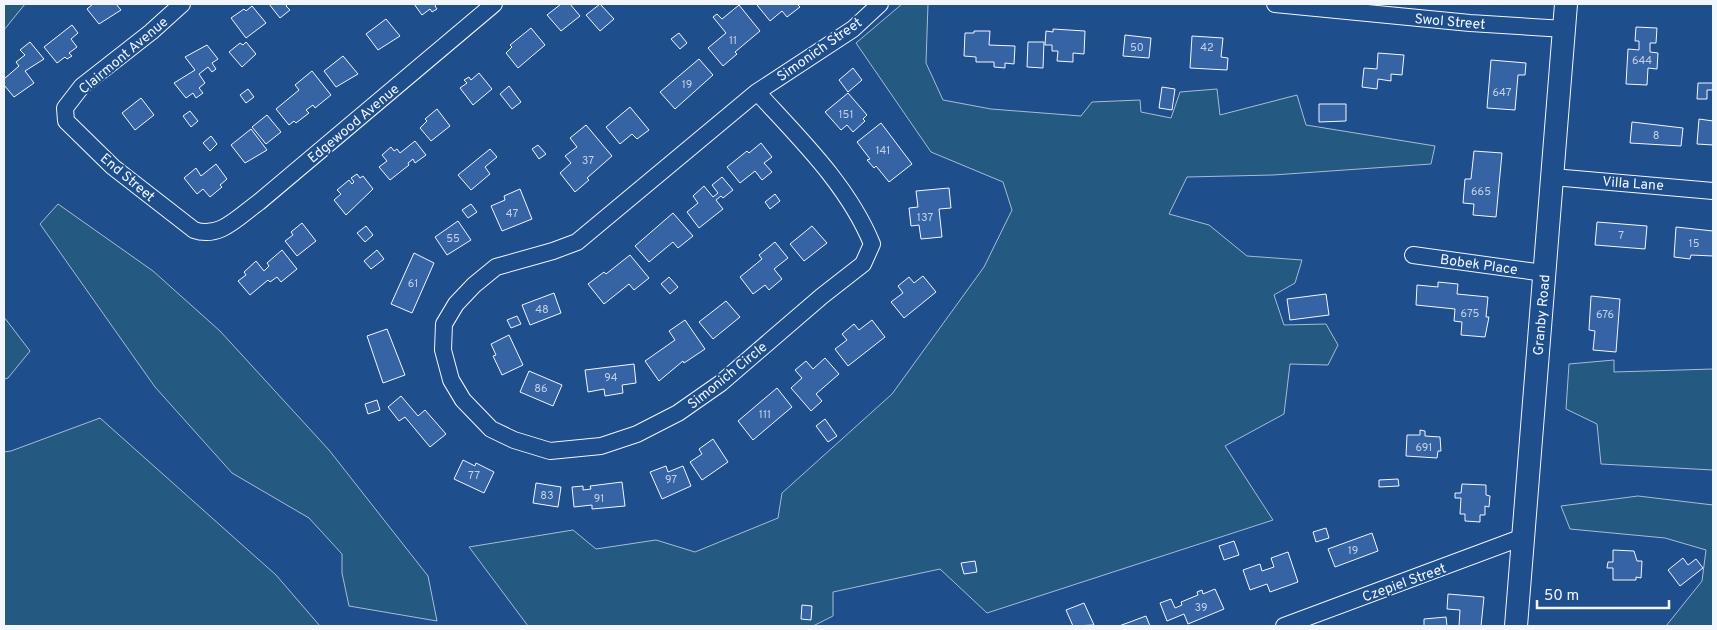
<svg xmlns="http://www.w3.org/2000/svg" width="1717" height="630" viewBox="0 0 1717 630" font-family="Overpass,sans-serif">
<rect width="100%" height="100%" fill="#1f4e8c"/>
<g fill="#245a82" stroke="#a8bbd7">
<polygon points="4,4 25,4 4,30"/>
<polygon points="902,4 928,4 926,63 943,100 991,109 1081,116 1092,102 1140,100 1141,112 1171,118 1180,92 1217,89 1220,115 1297,95 1306,125 1435,146 1431,164 1273,175 1187,177 1169,214 1209,225 1247,256 1302,260 1295,283 1274,295 1284,325 1326,324 1338,345 1328,365 1290,364 1284,414 1225,446 1273,520 987,613 940,569 833,592 833,616 813,626 528,626 469,547 573,530 596,549 656,540 695,552 778,518 782,493 892,394 984,267 1012,210 1003,182 931,152 856,43"/>
<polygon points="58,204 153,271 220,331 329,450 428,576 437,621 349,606 342,573 342,554 309,518 232,473 155,387 40,224"/>
<polygon points="4,317 30,351 8,378 4,379"/>
<polygon points="1614,360 1614,372 1713,369 1713,470 1601,464 1597,424 1566,409 1569,364"/>
<polygon points="100,418 276,575 320,626 4,626 4,452 11,451"/>
<polygon points="1638,496 1713,505 1713,626 1666,626 1702,581 1706,550 1665,538 1570,529 1561,506"/>
</g>
<g fill="#3563a3" stroke="#f2f6ff">
<polygon points="93,4 116,4 121,10 99,24 87,9"/>
<polygon points="269,4 288,4 286,6 290,10 280,18"/>
<polygon points="414,4 437,4 435,6 437,9 432,12 430,9 422,15"/>
<polygon points="561,4 570,4 580,16 561,31 547,15"/>
<polygon points="600,4 614,19 600,31 586,15"/>
<polygon points="759,4 797,4 800,7 787,17 782,11 770,21 757,5"/>
<polygon points="739,5 760,31 735,52 737,54 723,66 708,48 726,33 713,17 717,14 722,19"/>
<polygon points="252,6 266,23 246,38 231,18 244,9 246,11"/>
<polygon points="386,19 400,36 378,50 366,34"/>
<polygon points="72,25 78,33 71,39 77,47 69,53 72,56 67,59 65,57 57,63 44,47"/>
<polygon points="1636,27 1657,28 1656,43 1650,43 1650,52 1658,53 1657,69 1648,68 1647,85 1626,84 1628,49 1639,50 1639,41 1635,41"/>
<polygon points="531,28 545,45 518,68 506,53 512,47 510,45"/>
<polygon points="1053,29 1085,31 1084,54 1073,53 1073,62 1057,61 1058,51 1052,51 1052,45 1045,45 1046,31 1053,32"/>
<polygon points="974,31 990,31 989,45 1015,46 1014,64 1005,63 1005,68 994,67 994,62 976,62 976,57 964,56 965,33 974,33"/>
<polygon points="679,33 687,43 680,49 671,39"/>
<polygon points="1125,35 1151,38 1149,58 1123,56"/>
<polygon points="1192,36 1223,38 1221,57 1228,58 1227,70 1190,68"/>
<polygon points="30,42 44,59 25,71 34,83 14,97 4,85 4,79 19,66 16,62 25,55 20,50"/>
<polygon points="246,42 256,54 242,67 229,52 240,43 243,45"/>
<polygon points="1028,42 1044,42 1043,68 1027,67"/>
<polygon points="207,45 218,59 212,63 216,69 212,72 208,67 199,74 205,83 199,88 203,93 196,98 193,93 186,98 174,83 195,70 185,57"/>
<polygon points="1378,53 1404,55 1402,75 1391,74 1391,81 1378,79 1377,89 1362,87 1364,68 1377,69"/>
<polygon points="343,56 358,74 336,87 324,71"/>
<polygon points="699,59 713,75 675,109 660,92"/>
<polygon points="1491,60 1526,63 1525,75 1518,75 1515,110 1487,108"/>
<polygon points="853,68 862,80 848,92 839,80"/>
<polygon points="312,71 331,95 315,108 313,105 306,110 309,113 296,123 294,121 289,125 276,109 299,90 295,85"/>
<polygon points="479,73 492,89 473,105 460,88 467,83 464,80 469,77 471,80"/>
<polygon points="1698,83 1713,83 1713,90 1707,90 1707,99 1697,99"/>
<polygon points="509,86 521,102 512,109 500,94"/>
<polygon points="1162,87 1175,89 1172,110 1159,108"/>
<polygon points="248,89 254,97 246,103 240,95"/>
<polygon points="848,93 867,115 863,119 865,121 853,132 847,125 841,130 825,112"/>
<polygon points="141,98 154,115 135,130 122,113"/>
<polygon points="1319,104 1346,104 1346,121 1319,122"/>
<polygon points="630,107 649,130 637,139 632,134 620,144 606,127"/>
<polygon points="437,109 450,126 431,141 420,128 427,121 425,119"/>
<polygon points="190,111 198,121 191,127 183,116"/>
<polygon points="267,115 281,132 266,144 252,127"/>
<polygon points="1699,119 1713,121 1713,145 1697,144"/>
<polygon points="1632,122 1683,128 1681,146 1630,143"/>
<polygon points="881,123 912,164 889,182 876,166 874,168 867,160 870,159 857,142"/>
<polygon points="586,125 612,156 587,178 589,180 575,192 560,173 571,163 565,156 577,147 570,138"/>
<polygon points="251,129 267,150 245,163 231,145"/>
<polygon points="211,136 217,144 210,151 203,143"/>
<polygon points="415,141 426,155 415,163 413,159 408,163 409,165 390,180 379,167 387,161 382,155 391,147 394,151 397,149 400,153"/>
<polygon points="761,143 772,157 764,163 772,172 762,180 755,171 740,183 727,167 747,151 749,153"/>
<polygon points="538,145 546,154 539,159 532,149"/>
<polygon points="490,149 497,157 485,167 490,174 471,190 458,175"/>
<polygon points="1474,151 1502,153 1496,217 1473,215 1474,204 1463,203 1465,179 1471,179"/>
<polygon points="216,164 227,179 220,185 222,187 210,197 203,189 197,194 184,178 196,168 201,176"/>
<polygon points="357,174 360,178 363,176 373,189 346,215 334,200 341,194 337,190 349,180 352,184 354,182 351,178"/>
<polygon points="722,177 733,190 723,198 721,196 716,200 723,209 699,228 687,212 698,203 693,196 704,186 713,197 718,193 712,185"/>
<polygon points="949,188 951,208 939,209 942,237 921,239 919,225 911,226 909,208 918,207 916,191"/>
<polygon points="520,189 532,219 502,231 491,206 505,200 504,196"/>
<polygon points="775,194 780,201 770,209 765,202"/>
<polygon points="471,204 477,212 468,218 462,210"/>
<polygon points="673,213 693,236 678,248 673,242 649,262 635,246"/>
<polygon points="458,221 471,240 447,255 435,237"/>
<polygon points="1597,222 1647,226 1645,249 1595,245"/>
<polygon points="302,223 316,241 297,256 285,241 293,235 291,232"/>
<polygon points="366,226 373,235 365,242 357,233"/>
<polygon points="812,226 827,243 804,261 790,244"/>
<polygon points="1676,227 1713,231 1713,256 1691,255 1690,259 1674,257"/>
<polygon points="775,242 788,258 774,269 782,279 769,290 765,285 753,294 740,277 762,259 759,255"/>
<polygon points="282,250 297,269 281,282 277,277 270,282 268,280 250,295 238,281 246,275 244,272 256,261 264,271 269,266 267,263"/>
<polygon points="377,250 384,259 371,269 364,261"/>
<polygon points="414,253 434,263 412,313 391,304"/>
<polygon points="630,255 649,278 634,290 629,284 604,304 588,284 604,272 606,274"/>
<polygon points="923,276 936,292 904,318 891,302 903,293 898,286 909,277 914,283"/>
<polygon points="669,277 678,287 670,294 661,284"/>
<polygon points="1438,282 1458,284 1457,294 1488,297 1486,317 1489,317 1485,337 1461,335 1462,322 1454,321 1455,309 1416,305 1417,285 1438,287"/>
<polygon points="554,293 561,313 530,325 522,305"/>
<polygon points="1326,294 1329,315 1290,320 1287,299"/>
<polygon points="1591,296 1620,299 1616,352 1593,350 1595,331 1589,330"/>
<polygon points="726,301 740,317 713,339 699,322"/>
<polygon points="517,316 521,324 511,328 507,320"/>
<polygon points="685,320 705,349 684,363 683,361 659,381 645,361 675,340 669,331"/>
<polygon points="872,320 885,337 848,366 835,349 847,340 842,334 854,324 859,330"/>
<polygon points="387,329 405,375 383,383 367,336"/>
<polygon points="509,335 523,365 502,375 493,356 496,355 491,344"/>
<polygon points="825,358 839,374 816,394 822,401 811,411 791,388 802,378 795,370 806,361 813,369"/>
<polygon points="634,364 636,383 622,385 623,393 605,396 604,389 588,392 585,370"/>
<polygon points="529,371 562,385 553,406 520,392"/>
<polygon points="777,388 792,407 753,440 738,421"/>
<polygon points="401,396 418,416 425,410 446,434 430,447 405,417 399,421 388,407"/>
<polygon points="377,400 380,410 368,414 365,404"/>
<polygon points="825,419 837,436 828,442 816,426"/>
<polygon points="1420,430 1425,431 1425,436 1440,437 1441,451 1438,451 1437,458 1406,456 1407,435 1420,435"/>
<polygon points="713,439 728,462 702,480 690,462 702,454 699,449"/>
<polygon points="463,460 475,466 476,463 494,472 484,493 454,479"/>
<polygon points="666,466 668,472 683,466 691,486 662,499 650,472"/>
<polygon points="1398,479 1399,486 1379,487 1379,480"/>
<polygon points="622,482 625,506 592,509 592,505 574,507 572,487 583,486 583,490 591,489 590,486"/>
<polygon points="536,483 561,487 558,507 533,503"/>
<polygon points="1462,484 1486,485 1486,495 1490,496 1489,507 1485,506 1485,515 1480,515 1480,522 1465,521 1465,514 1460,514 1461,498 1455,498 1455,493 1461,493"/>
<polygon points="1326,528 1329,538 1316,542 1313,532"/>
<polygon points="1372,533 1378,551 1335,567 1328,549"/>
<polygon points="1234,541 1239,555 1224,560 1219,546"/>
<polygon points="1613,550 1634,551 1637,561 1642,561 1641,578 1636,577 1636,580 1613,580 1613,568 1607,568 1608,562 1613,562"/>
<polygon points="1288,552 1298,582 1270,592 1267,584 1250,590 1243,570 1260,564 1262,571 1274,567 1271,558"/>
<polygon points="1683,558 1688,565 1696,559 1703,568 1680,586 1668,570"/>
<polygon points="975,561 977,572 964,574 961,563"/>
<polygon points="1215,589 1224,609 1188,624 1184,614 1167,621 1160,603 1171,599 1175,608 1182,605 1181,602 1198,595 1197,592 1202,590 1203,594"/>
<polygon points="1448,594 1484,597 1481,626 1459,626 1460,610 1447,609"/>
<polygon points="1084,603 1094,625 1073,626 1066,610"/>
<polygon points="802,605 812,606 811,620 801,619"/>
<polygon points="1146,616 1150,626 1119,626"/>
<polygon points="1446,617 1447,626 1424,626 1424,619"/>
</g>
<g fill="none" stroke-linecap="round" stroke-linejoin="round">
<defs>
<g id="street">
<path d="M 182,4 L 151,32 L 82,86 L 65,108 L 66,121 L 113,167 L 194,230 C 220,239 238,217 259,202 L 494,4"/>
<polyline points="1275,4 1470,23 1565,29"/>
<path d="M 757,92 C 799,138 848,185 872,244 L 863,264 L 822,296 L 721,383 L 678,413 L 637,434 L 601,446 L 550,451 L 514,440 L 491,429 L 463,400 L 451,380 L 443,350 L 444,324 L 456,304 L 474,285 L 496,267 L 553,251 L 577,242 L 757,92 L 853,29 L 880,4"/>
<polyline points="1553,177 1713,191"/>
<polyline points="1413,255 1544,273"/>
<polyline points="1284,626 1523,537"/>
</g>
<polyline id="secondary" points="1516,626 1566,4"/>
</defs>
<use href="#street" stroke="#f2f6ff" stroke-width="18"/>
<use href="#secondary" stroke="#f2f6ff" stroke-width="24"/>
<use href="#street" stroke="#1f4e8c" stroke-width="16"/>
<use href="#secondary" stroke="#1f4e8c" stroke-width="22"/>
</g>
<g text-anchor="middle" stroke-width="4" stroke-linejoin="round" paint-order="stroke">
<g font-size="11" fill="#c3d1e8">
<text x="733" y="44">11</text>
<text x="1137" y="51">50</text>
<text x="1207" y="51">42</text>
<text x="1642" y="64">644</text>
<text x="687" y="88">19</text>
<text x="1502" y="96">647</text>
<text x="846" y="118">151</text>
<text x="1656" y="139">8</text>
<text x="883" y="154">141</text>
<text x="588" y="164">37</text>
<text x="1481" y="195">665</text>
<text x="512" y="217">47</text>
<text x="925" y="221">137</text>
<text x="1621" y="239">7</text>
<text x="453" y="242">55</text>
<text x="1694" y="247">15</text>
<text x="413" y="287">61</text>
<text x="542" y="313">48</text>
<text x="1470" y="317">675</text>
<text x="1605" y="318">676</text>
<text x="611" y="381">94</text>
<text x="541" y="392">86</text>
<text x="765" y="418">111</text>
<text x="1424" y="451">691</text>
<text x="474" y="479">77</text>
<text x="671" y="483">97</text>
<text x="547" y="499">83</text>
<text x="599" y="502">91</text>
<text x="1353" y="554">19</text>
<text x="1201" y="611">39</text>
</g>
<g font-size="14" fill="#f2f6ff" stroke="#1f4e8c">
<text transform="translate(1450 21) rotate(5)" y="5">Swol Street</text>
<text transform="translate(819 49) rotate(-35)" y="5">Simonich Street</text>
<text transform="translate(123 55) rotate(-40)" y="5">Clairmont Avenue</text>
<text transform="translate(353 123) rotate(-40)" y="5">Edgewood Avenue</text>
<text transform="translate(128 177) rotate(40)" y="5">End Street</text>
<text transform="translate(1633 183) rotate(4)" y="5">Villa Lane</text>
<text transform="translate(1479 264) rotate(8)" y="5">Bobek Place</text>
<text transform="translate(1541 315) rotate(-85)" y="5">Granby Road</text>
<text transform="translate(727 375) rotate(-39)" y="5">Simonich Circle</text>
<text transform="translate(1404 582) rotate(-20)" y="5">Czepiel Street</text>
</g>
</g>
<rect width="1717" height="630" fill="none" stroke="#f2f6ff" stroke-width="10"/>
<path d="M1537 600v8h132v-8" fill="none" stroke="#f2f6ff" stroke-width="2.5"/>
<text x="1544" y="600" font-size="15" fill="#f2f6ff" stroke="#1f4e8c" stroke-width="4" paint-order="stroke">50 m</text>
</svg>
